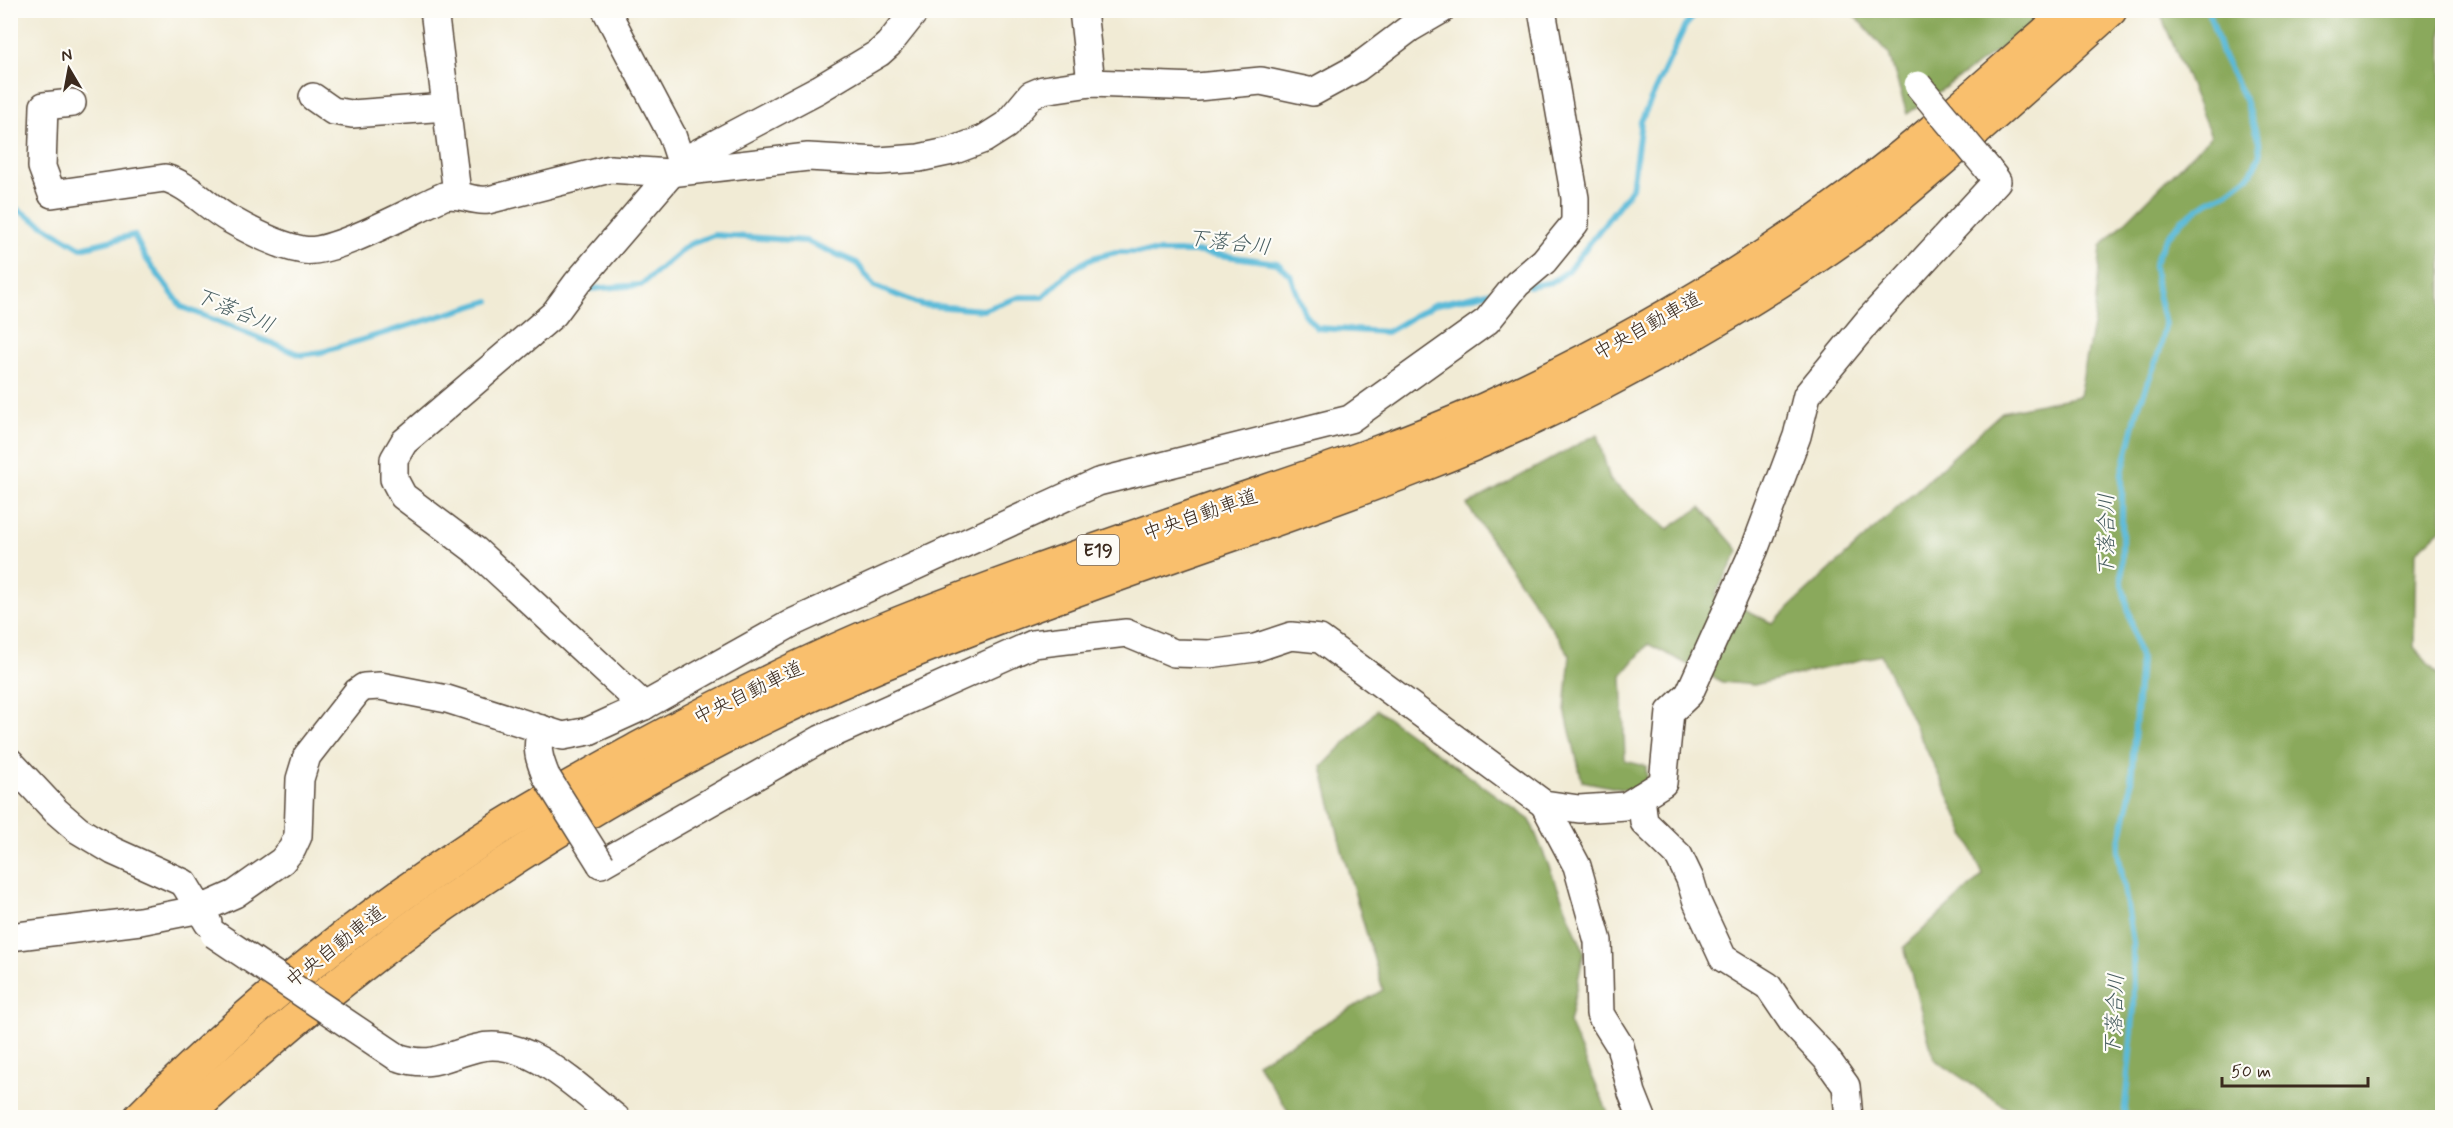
<svg xmlns="http://www.w3.org/2000/svg" width="2453" height="1128" viewBox="0 0 2453 1128" font-family="Mynerve,'Klee One',sans-serif">
<rect width="100%" height="100%" fill="#fdfcf7"/>
<filter id="ink" filterUnits="userSpaceOnUse"><feTurbulence type="fractalNoise" baseFrequency=".0167" numOctaves="2"/><feDisplacementMap in="SourceGraphic" scale="12" xChannelSelector="R" yChannelSelector="G"/><feConvolveMatrix kernelMatrix="1 2 1 2 8 2 1 2 1" color-interpolation-filters="sRGB"/></filter>
<filter id="wash" filterUnits="userSpaceOnUse"><feTurbulence type="fractalNoise" baseFrequency=".008" numOctaves="4" result="noise"/><feDisplacementMap in="SourceGraphic" scale="24" xChannelSelector="R" yChannelSelector="G"/><feGaussianBlur stdDeviation="1.35" result="paint"/><feColorMatrix in="noise" values="0 0 0 0 0 0 0 0 0 0 0 0 0 0 0 0 0 1.4 0 .05"/><feComposite in="paint" operator="in"/></filter>
<g filter="url(#wash)">
<rect width="100%" height="100%" fill="#f1ebd5"/>
<g fill="#8aa95c" stroke="#626a3d" stroke-width="1.5">
<polygon points="2171,10 2442,11 2442,528 2416,552 2414,647 2442,680 2442,1117 2020,1117 1934,1059 1904,947 1983,875 1949,797 1881,655 1754,685 1722,682 1648,644 1622,675 1625,761 1646,766 1647,782 1631,791 1582,781 1565,710 1570,655 1467,505 1597,434 1610,480 1668,529 1701,507 1739,551 1715,595 1772,623 2002,412 2079,396 2094,320 2101,246 2211,136 2162,18"/>
<polygon points="1850,11 2054,11 1907,114 1889,54"/>
<polygon points="1377,710 1530,820 1584,952 1569,1023 1610,1117 1292,1117 1257,1063 1383,990 1342,850 1322,767"/>
</g>
<g fill="none" stroke-linecap="round" stroke-linejoin="round">
<g stroke="#5abad8" stroke-width="6">
<polyline points="10,205 81,248 134,235 145,257 182,307 301,355 322,352 489,301"/>
<polyline points="1529,286 1552,282 1568,271 1632,188 1641,121 1685,26 1699,10"/>
<polyline points="590,289 641,285 688,245 714,235 806,241 857,263 874,286 922,305 983,310 1020,297 1043,297 1072,269 1093,258 1116,252 1199,252 1277,263 1290,275 1305,314 1317,328 1387,332 1433,305 1501,290"/>
<polyline points="2124,1118 2134,1007 2133,942 2118,851 2130,795 2140,659 2122,584 2122,473 2138,408 2159,353 2165,325 2157,290 2154,265 2163,243 2181,221 2207,202 2228,192 2250,175 2260,155 2259,141 2245,100 2222,54 2210,15 2211,10"/>
</g>
</g>
</g>
<g filter="url(#ink)">
<g fill="none" stroke-linecap="round" stroke-linejoin="round">
<defs>
<g id="minor">
<polyline points="434,10 457,193"/>
<polyline points="606,10 672,135 681,162"/>
<polyline points="1083,10 1091,83"/>
<polyline points="313,97 333,111 352,114 446,107"/>
<path d="M 72,103 L 44,106 L 42,167 L 52,194 L 165,178 C 190,185 208,208 231,220 C 252,232 279,246 303,250 C 331,256 414,209 444,196 C 461,192 470,202 488,200 L 610,169 L 670,173 L 808,157 L 879,161 L 919,158 L 952,151 L 984,139 L 1006,125 L 1031,95 L 1043,90 L 1091,83 L 1197,87 L 1261,81 L 1313,92 L 1357,68 L 1410,28 L 1441,10"/>
<polyline points="644,706 475,550 403,496 394,479 394,459 404,442 554,314 577,283 681,162 819,89 879,53 889,44 916,10"/>
<path d="M 542,729 C 535,747 539,759 546,776"/>
<polyline points="10,762 56,811 78,830 113,851 184,883 208,923"/>
<polyline points="1641,797 1644,822 1679,856 1690,879 1697,902 1723,958 1768,986 1793,1023 1826,1058 1846,1086 1849,1118"/>
<polyline points="1544,804 1577,866 1598,941 1600,1014 1620,1046 1632,1093 1642,1118"/>
<polyline points="601,864 821,739 1033,644 1126,633 1174,653 1209,654 1255,648 1291,636 1320,639 1544,804 1579,809 1626,806 1663,783 1670,712 1689,694 1755,548 1797,436 1807,395 1868,321 1997,181 1987,168"/>
<polyline points="10,937 140,921 201,909 235,894 282,861 292,849 298,836 300,779 307,756 357,692 364,687 380,686 447,699 563,736 589,731 644,706 794,622 1098,482 1350,419 1487,321 1517,284 1544,261 1575,223 1575,198 1542,10"/>
<path d="M 397,1057 C 433,1069 444,1056 477,1048 C 527,1035 579,1089 616,1118"/>
</g>
<g id="highway">
<path d="M 140,1118 C 248,1008 370,911 500,828 C 545,800 591,775 638,749 C 727,701 818,655 913,618 C 1018,577 1125,540 1232,503 C 1317,474 1403,446 1486,409 C 1615,350 1742,277 1856,192 C 1931,136 2001,72 2072,10"/>
<path d="M 183,1118 C 266,1043 353,968 445,904 C 593,802 754,714 921,648 C 1026,606 1132,569 1239,532 C 1359,490 1480,447 1593,388 C 1690,338 1784,282 1872,217 C 1893,202 1913,184 1933,167 C 1993,116 2052,63 2110,10"/>
</g>
</defs>
<use href="#minor" stroke="#564739" stroke-width="30"/>
<use href="#highway" stroke="#564739" stroke-width="36"/>
<use href="#minor" stroke="#fff" stroke-width="27"/>
<use href="#highway" stroke="#f9bf6d" stroke-width="33"/>
<defs>
<g id="minor-bridge">
<polyline points="1918,85 1987,168"/>
<polyline points="546,776 601,864"/>
<polyline points="214,934 397,1057"/>
</g>
</defs>
<use href="#minor-bridge" stroke="#564739" stroke-width="30" stroke-linecap="butt"/>
<use href="#minor-bridge" stroke="#fff" stroke-width="27"/>
</g>
</g>
<g text-anchor="middle" stroke-width="4.5" stroke-linejoin="round" paint-order="stroke">
<rect fill="#fdfcf7" stroke="#75695f" stroke-width="1.5" x="1077" y="535" width="42" height="30" rx="4.5"/>
<g font-size="18" font-weight="bold" fill="#3b2a1e">
<text x="1098" y="556">E19</text>
</g>
<g font-size="20" fill="#3b2a1e" stroke="#fdfcf7">
<text transform="translate(1647 325) rotate(-29)" y="7">中央自動車道</text>
<text transform="translate(1200 514) rotate(-19)" y="7">中央自動車道</text>
<text transform="translate(748 692) rotate(-26)" y="7">中央自動車道</text>
<text transform="translate(335 946) rotate(-38)" y="7">中央自動車道</text>
</g>
<g font-size="21" font-style="italic" fill="#465c5f" stroke="#fdfcf7">
<text transform="translate(1229 242) rotate(7)" y="7">下落合川</text>
<text transform="translate(235 310) rotate(23)" y="7">下落合川</text>
<text transform="translate(2106 535) rotate(-90)" y="7">下落合川</text>
<text transform="translate(2114 1015) rotate(-87)" y="7">下落合川</text>
</g>
</g>
<rect width="2453" height="1128" fill="none" stroke="#fdfcf7" stroke-width="36"/>
<g transform="translate(69 69) rotate(350)" stroke="#fdfcf7" stroke-width="4.5" paint-order="stroke">
<path d="M0-4.5L10 22L0 15L-10 22Z" fill="#3b2a1e"/>
<text y="-9" font-size="16" font-weight="bold" text-anchor="middle" fill="#3b2a1e">N</text>
</g>
<path d="M2222 1077v9h146v-9" fill="none" stroke="#3b2a1e" stroke-width="3"/>
<text x="2231" y="1077" font-size="18" fill="#3b2a1e" stroke="#fdfcf7" stroke-width="4.5" paint-order="stroke">50 m</text>
</svg>
